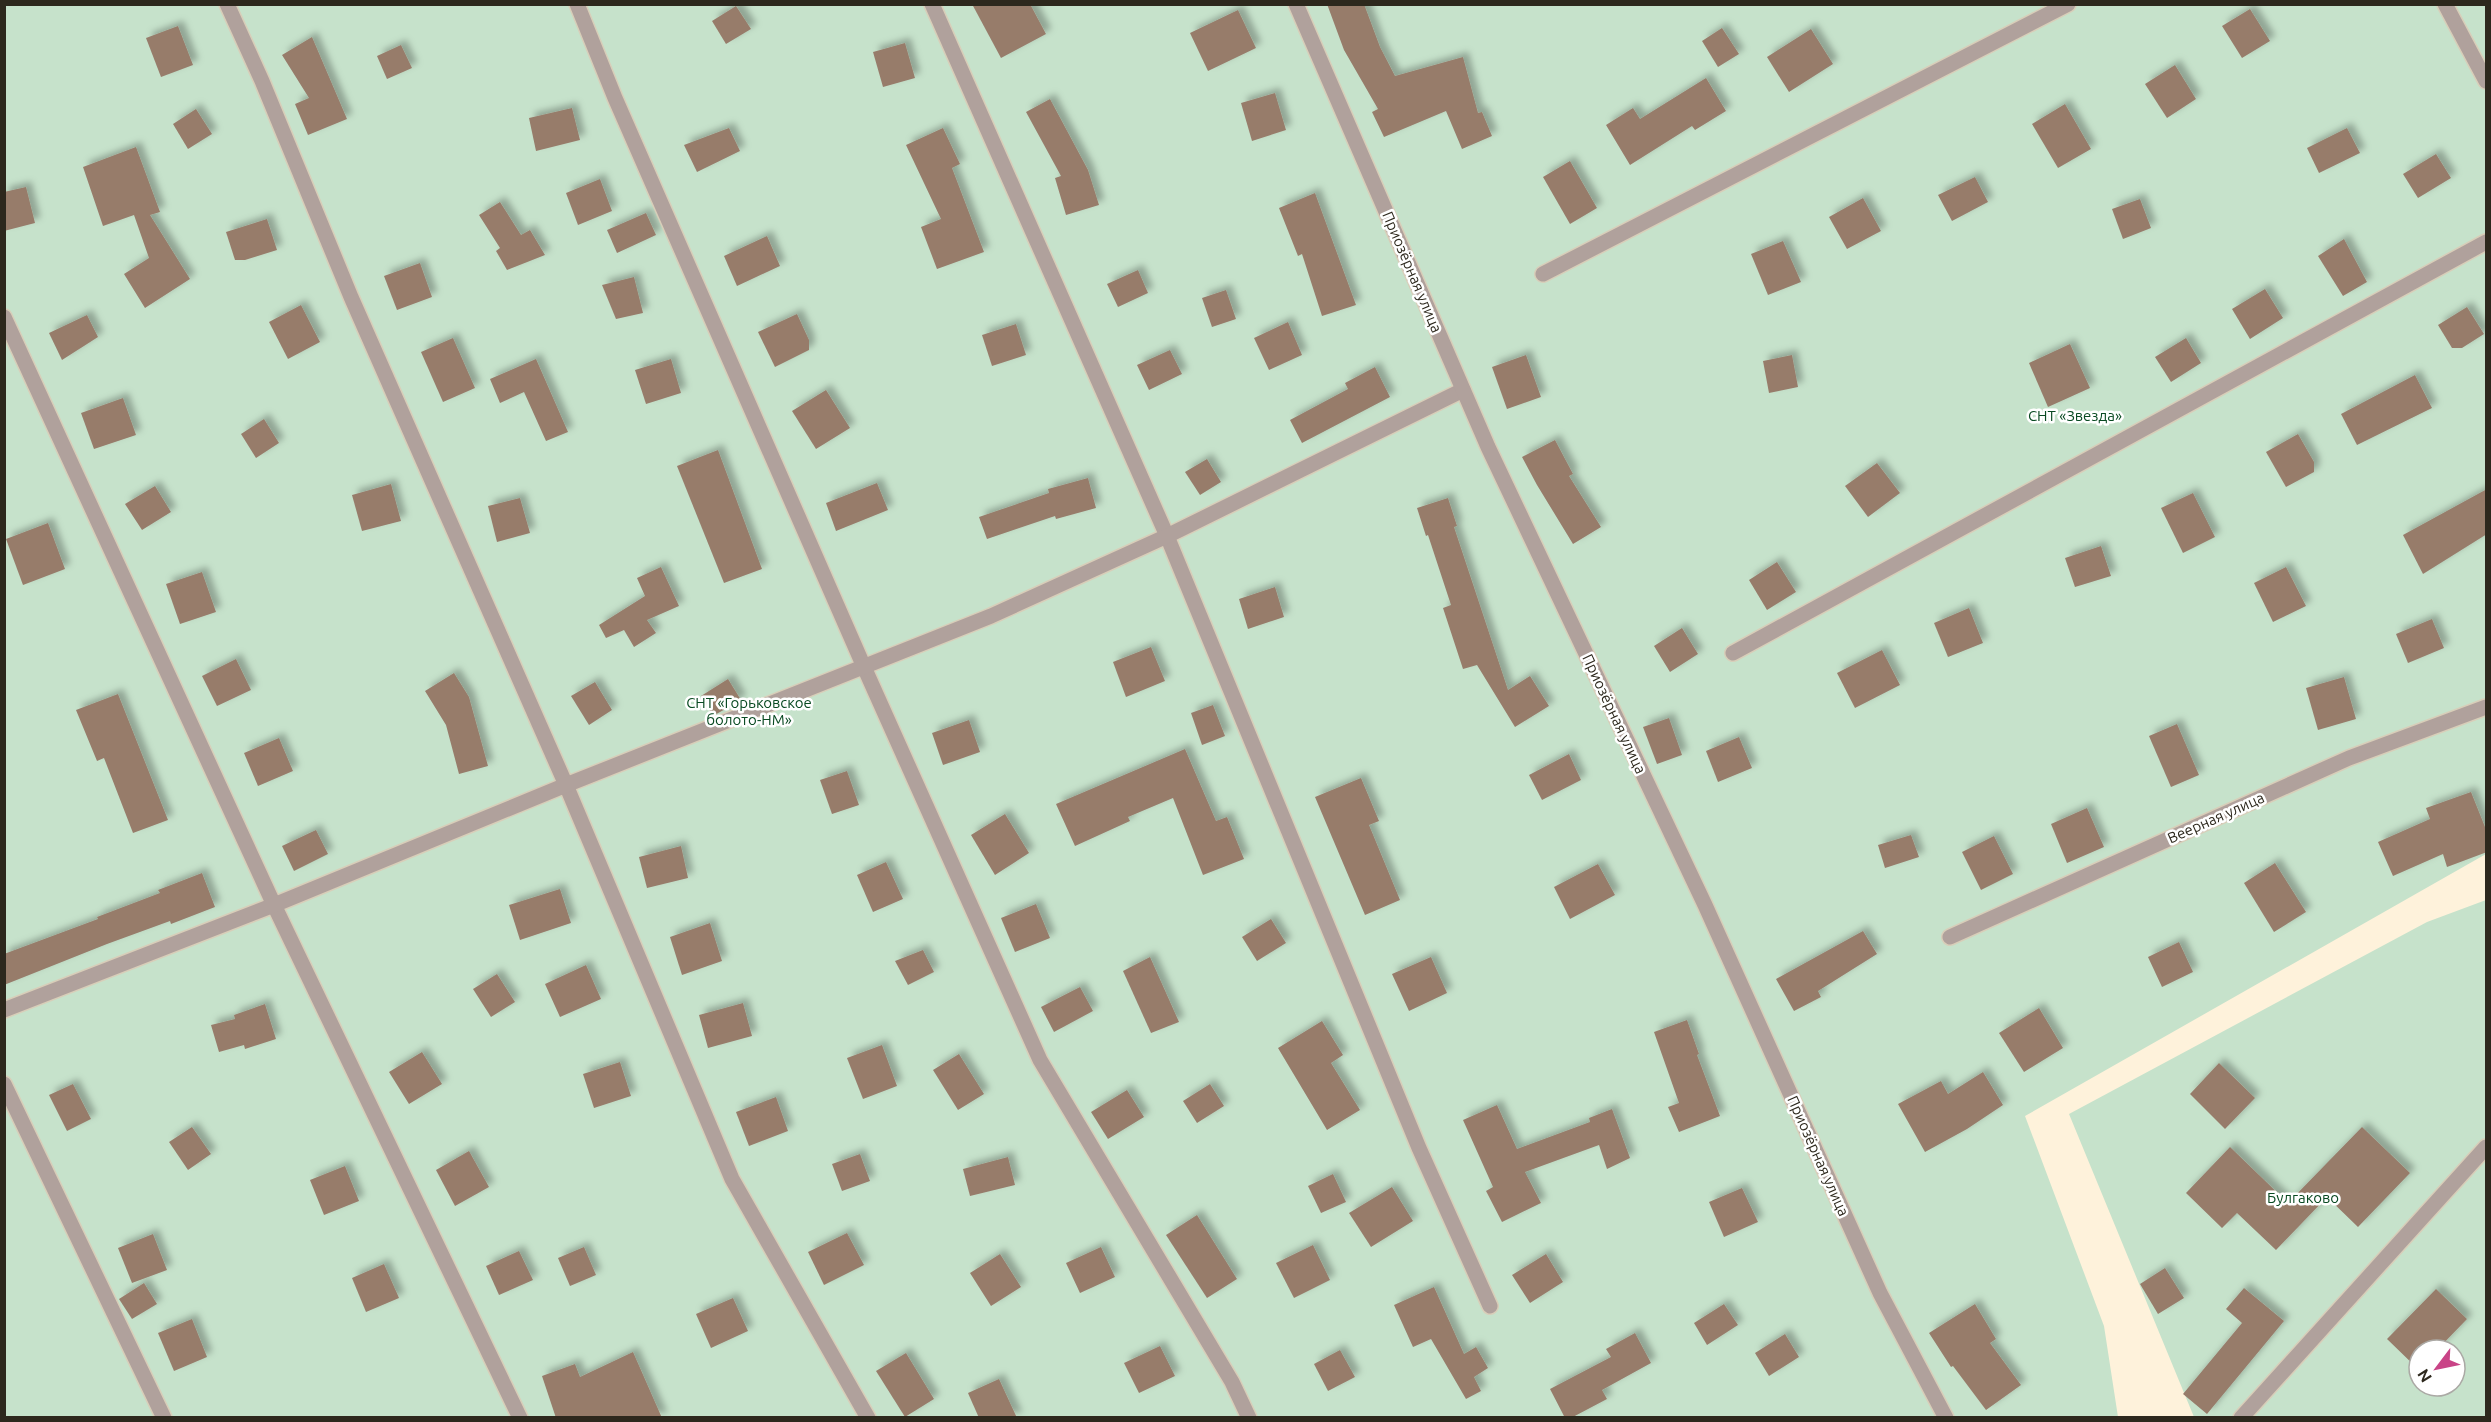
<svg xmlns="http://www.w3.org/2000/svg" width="2491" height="1422" viewBox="0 0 2491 1422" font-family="Ubuntu,sans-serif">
<defs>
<filter id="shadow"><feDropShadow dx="5.5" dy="-5.5" stdDeviation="3" flood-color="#0004"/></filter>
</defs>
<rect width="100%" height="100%" fill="#fef2db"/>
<g fill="#c6e2cb" fill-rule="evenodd">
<polygon points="5,5 2486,5 2486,854 2025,1116 2104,1326 2118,1417 5,1418"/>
<path d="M 2486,900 L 2486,1417 L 2194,1417 L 2069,1114 L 2427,922 ZM 2419,1350 L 2455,1350 L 2455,1386 L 2419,1386 Z"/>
</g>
<g fill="#977c6b" filter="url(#shadow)">
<polygon points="972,4 1030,4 1046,34 1001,58"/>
<polygon points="1327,4 1364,4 1380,47 1395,76 1463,57 1478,113 1482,112 1492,136 1462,149 1446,111 1384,137 1372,112 1378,109 1344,50"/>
<polygon points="736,6 751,29 726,44 712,21"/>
<polygon points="2250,9 2270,41 2242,58 2222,26"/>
<polygon points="1238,10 1256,48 1208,71 1190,33"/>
<polygon points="178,26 193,65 161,77 146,38"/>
<polygon points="1722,28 1739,54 1718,67 1702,41"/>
<polygon points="1811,29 1833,64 1789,92 1767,57"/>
<polygon points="312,37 347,119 308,135 295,104 309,98 282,55"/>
<polygon points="905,43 915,78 883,87 873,52"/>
<polygon points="401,45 412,68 387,79 377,56"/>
<polygon points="2175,65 2196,99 2167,118 2145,84"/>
<polygon points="1706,78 1726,111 1695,130 1692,126 1630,165 1606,125 1633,108 1640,119"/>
<polygon points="1275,93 1286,130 1252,141 1241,103"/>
<polygon points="1050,99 1088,170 1099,205 1066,215 1055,178 1061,176 1026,112"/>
<polygon points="2065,104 2091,149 2058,168 2032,124"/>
<polygon points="572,108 580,140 536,151 529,118"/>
<polygon points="196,109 212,134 188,149 173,124"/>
<polygon points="729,128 740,151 697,172 684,145"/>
<polygon points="943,128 960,164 952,168 984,252 937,269 921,227 941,219 906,145"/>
<polygon points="2347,128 2360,153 2319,173 2307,148"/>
<polygon points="136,147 160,212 150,215 190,279 145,308 124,274 149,258 134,215 103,226 83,167"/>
<polygon points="2436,154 2451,178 2418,198 2403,174"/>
<polygon points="1570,161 1597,208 1570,224 1543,177"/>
<polygon points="1975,177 1988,202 1952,221 1938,195"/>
<polygon points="600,179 612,211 578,225 566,193"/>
<polygon points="26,187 35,223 4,231 4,192"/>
<polygon points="1315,193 1356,305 1322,316 1302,254 1298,256 1279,208"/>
<polygon points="1863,198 1881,231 1847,249 1829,217"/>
<polygon points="2140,199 2151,228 2123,239 2112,209"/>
<polygon points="500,202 521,235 530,230 545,255 507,270 496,251 500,248 479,215"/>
<polygon points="646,213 656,235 617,253 607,230"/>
<polygon points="267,219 277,250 245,260 235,260 226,232"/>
<polygon points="767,236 780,266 737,286 724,256"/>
<polygon points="2344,239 2367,282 2343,296 2318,256"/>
<polygon points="1783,241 1801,282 1768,295 1751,254"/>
<polygon points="420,263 432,297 397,310 384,276"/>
<polygon points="1138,270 1148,293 1118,307 1107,284"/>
<polygon points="634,277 643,313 616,319 602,285"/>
<polygon points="2265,289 2283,318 2250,339 2232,309"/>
<polygon points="1226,290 1236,319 1212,327 1202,298"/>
<polygon points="301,305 320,342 288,359 269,322"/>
<polygon points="2467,307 2484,334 2462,348 2452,348 2438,325"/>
<polygon points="797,314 809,340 809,350 775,367 758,332"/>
<polygon points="87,315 98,337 62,360 49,333"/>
<polygon points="1288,322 1302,355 1269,370 1254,338"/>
<polygon points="1016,324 1026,355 992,366 982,335"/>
<polygon points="453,338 475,388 443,402 421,352"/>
<polygon points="2186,338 2201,363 2171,382 2155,357"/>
<polygon points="2070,344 2090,388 2048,407 2029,363"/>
<polygon points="1170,350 1182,374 1149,390 1137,365"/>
<polygon points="1526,355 1541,397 1507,409 1492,367"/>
<polygon points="1792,355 1798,387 1769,393 1763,361"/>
<polygon points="536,359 568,432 546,441 524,392 500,403 490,379"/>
<polygon points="671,359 681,393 646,404 635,370"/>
<polygon points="1375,367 1390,397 1302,443 1290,420 1348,389 1345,383"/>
<polygon points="2415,375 2432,408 2357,445 2341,414"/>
<polygon points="826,390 850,428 816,449 792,411"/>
<polygon points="123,398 136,435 94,449 81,413"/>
<polygon points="264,419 279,443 256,458 241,434"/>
<polygon points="2298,434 2314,462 2314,472 2286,487 2266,452"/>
<polygon points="1555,440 1573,474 1569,476 1601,527 1573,544 1537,485 1522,457"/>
<polygon points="718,450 762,569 724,583 677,466"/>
<polygon points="1207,459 1221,482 1200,495 1185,472"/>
<polygon points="1877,463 1900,493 1868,517 1845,486"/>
<polygon points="1088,478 1096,508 1056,519 1055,516 987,539 979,517 1049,493 1048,489"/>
<polygon points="877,483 888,510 836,531 826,503"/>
<polygon points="391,484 401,521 362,531 352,495"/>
<polygon points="155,486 171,512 142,530 125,504"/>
<polygon points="2487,489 2487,534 2423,574 2403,535"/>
<polygon points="2193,493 2215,537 2183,553 2161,508"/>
<polygon points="520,498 530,533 497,542 488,506"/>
<polygon points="1448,498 1457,526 1454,527 1508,690 1530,676 1549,706 1515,727 1477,665 1463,669 1443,608 1451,605 1428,535 1426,536 1417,508"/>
<polygon points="48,523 65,569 23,585 6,539"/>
<polygon points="2101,546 2111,576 2075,587 2065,558"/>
<polygon points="1777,562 1796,592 1767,610 1749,580"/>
<polygon points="661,567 679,606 647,620 656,633 634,647 624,630 606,638 599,625 645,596 637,578"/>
<polygon points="2286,567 2306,606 2273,622 2254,583"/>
<polygon points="202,572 216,612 180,624 166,584"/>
<polygon points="1275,587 1284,617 1248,629 1239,599"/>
<polygon points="1969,608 1983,643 1948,657 1934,623"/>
<polygon points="2432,619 2444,648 2408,663 2396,634"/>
<polygon points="1682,628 1698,654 1670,672 1654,646"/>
<polygon points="1151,647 1165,681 1126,697 1113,662"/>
<polygon points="1882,650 1900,685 1855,708 1837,673"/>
<polygon points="236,659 251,690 217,706 202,676"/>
<polygon points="454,673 469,697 488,766 459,774 446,725 425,691"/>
<polygon points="2344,677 2356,719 2318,730 2306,688"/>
<polygon points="728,679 741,700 713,716 701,696"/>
<polygon points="595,682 612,710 589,725 571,696"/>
<polygon points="118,694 168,820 133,833 104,758 97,761 76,710"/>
<polygon points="1213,705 1225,736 1202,745 1191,713"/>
<polygon points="1669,718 1682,755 1657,764 1643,727"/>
<polygon points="969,720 980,752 943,765 932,733"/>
<polygon points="2177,724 2199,775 2171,787 2149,736"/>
<polygon points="1739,737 1752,768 1718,782 1706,751"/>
<polygon points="279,738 293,771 258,786 244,753"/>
<polygon points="1185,749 1216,821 1227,817 1244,859 1203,875 1173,798 1128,817 1130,821 1075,846 1056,804"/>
<polygon points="1569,754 1581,780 1542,800 1529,775"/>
<polygon points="847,771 859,805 832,814 820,780"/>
<polygon points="1361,778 1379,821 1369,825 1400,900 1365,915 1315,797"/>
<polygon points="2471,792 2487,832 2487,852 2447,867 2443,854 2393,876 2378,842 2430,819 2426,808"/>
<polygon points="2087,808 2104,847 2067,863 2051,824"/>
<polygon points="1005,814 1029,853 995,875 971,835"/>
<polygon points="316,830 328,854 294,871 282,846"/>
<polygon points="1911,835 1919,857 1885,868 1878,845"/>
<polygon points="1994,836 2013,874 1981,890 1962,852"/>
<polygon points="681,846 688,878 647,888 639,857"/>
<polygon points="886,862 903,899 873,912 857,875"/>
<polygon points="2275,863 2306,912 2274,932 2244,883"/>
<polygon points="1598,864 1615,895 1570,919 1554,887"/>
<polygon points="202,873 215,907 171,924 170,921 107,944 4,985 4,954 98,919 97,917 160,893 158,890"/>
<polygon points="560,889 571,923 520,940 509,905"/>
<polygon points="1036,904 1050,938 1015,952 1001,918"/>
<polygon points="1271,919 1286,943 1257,961 1242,937"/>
<polygon points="710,923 722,961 682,975 670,937"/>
<polygon points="1863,931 1877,954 1818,991 1821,997 1794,1011 1776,979"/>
<polygon points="2179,942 2193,972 2162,987 2148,957"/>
<polygon points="923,950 934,972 908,985 895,961"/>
<polygon points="1150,957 1179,1022 1151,1033 1123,971"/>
<polygon points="1431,957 1447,993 1409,1011 1392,974"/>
<polygon points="586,965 601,999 560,1017 545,984"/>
<polygon points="497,974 515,1002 491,1017 473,989"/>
<polygon points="1080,987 1093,1011 1054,1032 1041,1007"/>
<polygon points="743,1003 752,1036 708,1048 699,1015"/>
<polygon points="265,1004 276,1039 245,1049 244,1045 219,1052 211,1025 235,1019 234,1015"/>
<polygon points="2039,1008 2063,1048 2024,1072 1999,1033"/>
<polygon points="1687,1020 1699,1054 1697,1055 1720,1116 1679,1132 1668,1107 1679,1103 1654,1032"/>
<polygon points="1322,1021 1343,1055 1331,1063 1360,1110 1327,1130 1278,1048"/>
<polygon points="882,1045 897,1086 863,1099 847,1058"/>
<polygon points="422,1052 442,1084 409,1104 389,1072"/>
<polygon points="959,1054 984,1094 958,1110 933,1070"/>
<polygon points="620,1062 631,1096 594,1108 583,1074"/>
<polygon points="2219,1063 2255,1098 2225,1129 2190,1094"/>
<polygon points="1983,1072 2003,1105 1967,1129 1925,1152 1898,1104 1941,1081 1948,1094"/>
<polygon points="73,1084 91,1119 67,1131 49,1095"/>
<polygon points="1210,1084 1224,1106 1197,1123 1183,1101"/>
<polygon points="1127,1090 1144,1117 1108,1139 1091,1112"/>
<polygon points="776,1097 788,1131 749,1146 736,1112"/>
<polygon points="1497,1105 1517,1149 1590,1122 1589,1118 1612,1109 1630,1158 1607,1169 1599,1145 1525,1172 1541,1203 1502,1222 1486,1191 1493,1187 1463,1120"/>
<polygon points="192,1127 211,1154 188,1170 169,1142"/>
<polygon points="2362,1127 2410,1173 2358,1227 2327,1197 2276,1250 2237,1213 2222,1228 2186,1193 2230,1147 2288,1203"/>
<polygon points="469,1151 489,1187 455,1206 436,1170"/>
<polygon points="860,1154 870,1181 842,1191 832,1164"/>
<polygon points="1008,1157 1015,1185 970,1196 963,1169"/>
<polygon points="345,1166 359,1201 324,1215 310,1180"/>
<polygon points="1333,1174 1346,1202 1321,1213 1308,1186"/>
<polygon points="1392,1187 1413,1221 1371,1247 1349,1213"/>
<polygon points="1742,1188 1758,1222 1724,1237 1709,1202"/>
<polygon points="1197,1215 1237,1279 1207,1298 1166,1235"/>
<polygon points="847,1233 864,1265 824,1285 808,1252"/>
<polygon points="153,1234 167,1270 132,1283 118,1248"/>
<polygon points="1313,1245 1330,1280 1294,1298 1276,1263"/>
<polygon points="584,1247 596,1275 570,1286 558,1258"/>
<polygon points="1101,1247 1115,1277 1080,1293 1066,1263"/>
<polygon points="519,1251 533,1280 499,1295 486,1266"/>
<polygon points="1000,1254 1021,1287 991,1306 970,1273"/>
<polygon points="1546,1254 1563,1282 1530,1303 1512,1275"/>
<polygon points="384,1264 399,1298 366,1312 352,1278"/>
<polygon points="2165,1268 2184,1298 2158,1314 2140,1284"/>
<polygon points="144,1283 157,1304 132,1319 119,1299"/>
<polygon points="1434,1287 1464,1354 1476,1347 1488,1368 1474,1377 1481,1391 1466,1399 1431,1339 1413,1347 1394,1305"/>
<polygon points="2244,1288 2284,1321 2207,1414 2183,1394 2242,1323 2226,1309"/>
<polygon points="2436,1289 2467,1319 2437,1350 2419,1350 2419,1370 2387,1339"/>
<polygon points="733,1298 748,1331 711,1348 696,1314"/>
<polygon points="1724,1304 1738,1325 1707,1345 1694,1323"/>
<polygon points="1975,1304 1996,1339 1990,1343 2021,1385 1986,1410 1953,1366 1951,1367 1929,1333"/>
<polygon points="192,1319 207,1357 174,1371 158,1333"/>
<polygon points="1635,1333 1651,1363 1602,1390 1607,1399 1571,1418 1565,1418 1550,1389 1611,1357 1606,1349"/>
<polygon points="1785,1334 1799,1357 1769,1376 1755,1353"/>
<polygon points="1160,1346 1175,1376 1139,1393 1124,1363"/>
<polygon points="1340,1350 1355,1377 1328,1391 1314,1364"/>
<polygon points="633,1352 662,1418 556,1418 542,1376 575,1364 580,1377"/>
<polygon points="906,1353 934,1399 905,1417 876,1371"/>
<polygon points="999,1379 1017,1418 979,1418 968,1393"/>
</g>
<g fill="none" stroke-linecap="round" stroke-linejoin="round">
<defs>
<g id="lane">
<polyline points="227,4 262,81 351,297 566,785 732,1179 868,1418"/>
<polyline points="577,4 615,98 864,667 1040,1060 1232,1382 1249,1418"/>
<polyline points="932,4 1167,536 1419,1148 1490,1306"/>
<polyline points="2445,4 2486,81"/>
<polyline points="1543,274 2068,4"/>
<polyline points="4,317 274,905 520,1418"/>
<polyline points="1733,653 2486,242"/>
<polyline points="1950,937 2349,758 2486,707"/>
<polyline points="4,1010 274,905 566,785 991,616 1167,536 1463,390"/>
<polyline points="4,1084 164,1418"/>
<polyline points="2241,1418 2486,1147"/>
</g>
<polyline id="street" points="1296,4 1488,447 1705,905 1880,1293 1946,1418"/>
</defs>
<use href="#lane" stroke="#d8ceb9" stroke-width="18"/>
<use href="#street" stroke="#d8ceb9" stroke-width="18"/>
<use href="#lane" stroke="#b0a19c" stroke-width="15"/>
<use href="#street" stroke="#b0a19c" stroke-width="15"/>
</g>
<g text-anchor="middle" stroke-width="5" stroke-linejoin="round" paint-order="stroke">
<g font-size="15" fill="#2d281d" stroke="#fff">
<text transform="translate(1412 272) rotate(67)" y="5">Приозёрная улица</text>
<text transform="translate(1614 714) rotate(65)" y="5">Приозёрная улица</text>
<text transform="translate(2216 818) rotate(-24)" y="5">Веерная улица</text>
<text transform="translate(1818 1156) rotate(66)" y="5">Приозёрная улица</text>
</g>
<g font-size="15" fill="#094a22" stroke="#fff">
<text x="2075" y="421">СНТ «Звезда»</text>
<text x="749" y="708">СНТ «Горьковское<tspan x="749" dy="17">болото-НМ»</tspan></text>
<text x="2303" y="1203">Булгаково</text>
</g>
</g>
<rect width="2491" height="1422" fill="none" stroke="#2d281d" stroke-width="12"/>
<g transform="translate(2437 1368) rotate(238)"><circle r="28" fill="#ffffff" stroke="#aba9a5" stroke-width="1.5"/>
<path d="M0-4.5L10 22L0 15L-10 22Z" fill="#c94487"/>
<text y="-9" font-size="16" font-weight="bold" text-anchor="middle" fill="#2d281d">N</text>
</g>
</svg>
